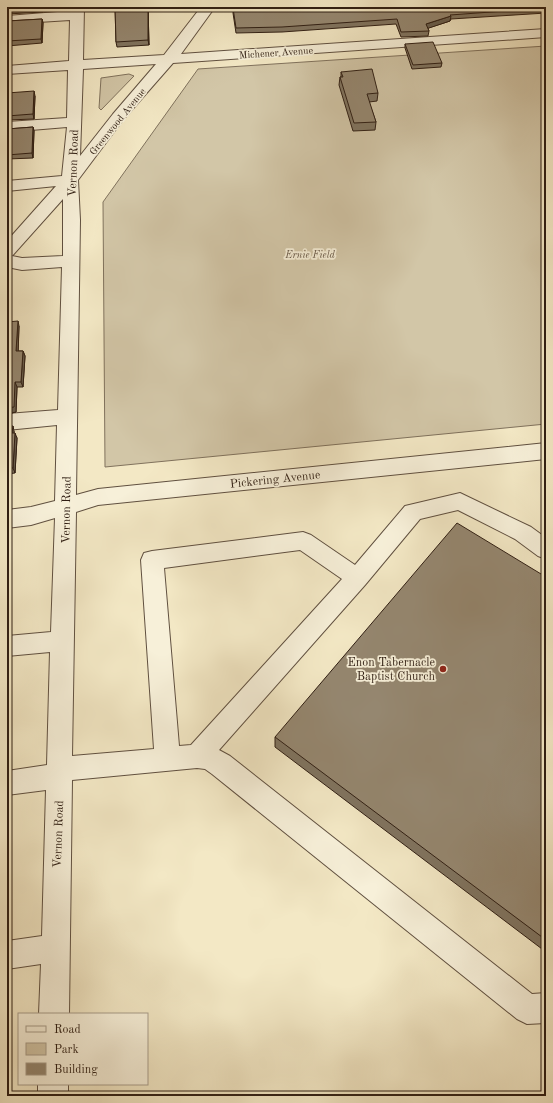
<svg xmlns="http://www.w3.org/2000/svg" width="553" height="1103" viewBox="0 0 553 1103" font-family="'Old Standard TT',serif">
<rect width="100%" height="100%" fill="#f3e8c5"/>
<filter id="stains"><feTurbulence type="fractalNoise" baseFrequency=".005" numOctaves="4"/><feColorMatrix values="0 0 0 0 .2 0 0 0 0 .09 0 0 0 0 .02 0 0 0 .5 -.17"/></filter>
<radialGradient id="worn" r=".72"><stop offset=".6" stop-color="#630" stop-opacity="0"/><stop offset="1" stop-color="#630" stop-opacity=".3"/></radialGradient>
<g fill="#d2c6a7" stroke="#80725d">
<polygon points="546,46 546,424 105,467 103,202 198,69"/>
<polygon points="129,74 134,76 101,110 99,108 101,78"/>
</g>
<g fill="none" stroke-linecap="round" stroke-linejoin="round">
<defs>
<g id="minor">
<path d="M 70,7 L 84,7 L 83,60 L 164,55 L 201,7 L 215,7 L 181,54 L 546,29 L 546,37 L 173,63 L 123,120 L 78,180 L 80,220 L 76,495 L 98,489 L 546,443 L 546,459 L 98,505 L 76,512 L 72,756 L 154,749 L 141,560 L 144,553 L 152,551 L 303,532 L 311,535 L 355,565 L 405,506 L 460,493 L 531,527 L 546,538 L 546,559 L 538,556 L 515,539 L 458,510 L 420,519 L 365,585 L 219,750 L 230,756 L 532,994 L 546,993 L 546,1023 L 527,1024 L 517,1019 L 212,774 L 205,769 L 197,768 L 72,780 L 69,1014 L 39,1014 L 41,964 L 7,969 L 7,941 L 42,936 L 46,790 L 7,795 L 7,771 L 47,765 L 50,652 L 7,656 L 7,636 L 51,632 L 55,518 L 31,525 L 7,528 L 7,510 L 31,507 L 55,501 L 57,425 L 7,430 L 7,414 L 58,410 L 62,267 L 22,270 L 7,267 L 7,241 L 56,186 L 7,191 L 7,181 L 62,176 L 67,127 L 7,132 L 7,122 L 67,118 L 68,70 L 7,74 L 7,66 L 69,61 L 70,20 L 7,24 L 7,16 L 70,11 ZM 156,64 L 113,114 L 80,156 L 83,69 ZM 63,199 L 63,256 L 22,258 L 12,256 ZM 300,550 L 342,579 L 191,745 L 179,746 L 164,568 Z"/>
<rect x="38" y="1084" width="30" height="12"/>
</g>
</defs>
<use href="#minor" stroke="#605040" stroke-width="2"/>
<use href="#minor" fill="#f7f0d9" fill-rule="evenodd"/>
</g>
<g fill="#807460" stroke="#2f1e13">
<polygon points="7,7 43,7 43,12 7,14"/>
<polygon points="115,7 148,7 149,45 117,47 116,42"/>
<polygon points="546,7 546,13 451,19 450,21 428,28 429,31 428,36 401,37 396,24 282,32 236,33 233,13 233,8"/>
<polygon points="42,19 43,23 42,43 7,46 7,21"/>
<polygon points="405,44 442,63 441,67 412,69 405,48"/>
<polygon points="341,72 378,93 377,101 369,102 376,122 375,130 353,131 339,85 340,77 341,77"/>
<polygon points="7,93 35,96 34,119 7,120"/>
<polygon points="33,127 34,131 33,158 7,159 7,129"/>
<polygon points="7,322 19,326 18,351 23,351 25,356 23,387 17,387 16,412 7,414"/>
<polygon points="7,426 14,431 14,433 17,438 15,473 7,474"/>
<polygon points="546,577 546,952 275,747 275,737"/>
</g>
<g fill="#685e4e" stroke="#2f1e13">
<polygon points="148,7 149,45 148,40"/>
<polygon points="451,16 450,21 426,29 426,24"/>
<polygon points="42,19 43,23 42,43 41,39"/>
<polygon points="34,91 35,96 34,119 33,114"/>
<polygon points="33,127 34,131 33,158 32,153"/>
<polygon points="18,321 19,326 18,357 16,351"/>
<polygon points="23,351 25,356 23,387 21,382"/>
<polygon points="15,382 17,387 16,412 7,414 7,408"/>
<polygon points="13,426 14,431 14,439 12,433"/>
<polygon points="15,433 17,438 15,473 13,468"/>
<polygon points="8,565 10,571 9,612 7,608"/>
</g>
<g fill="#958770" stroke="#2f1e13">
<polygon points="7,7 42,7 7,10"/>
<polygon points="115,7 148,7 148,40 116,42"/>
<polygon points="252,7 546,7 546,8 450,15 451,16 426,24 429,31 401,32 397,19 282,27 236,28 233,8"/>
<polygon points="42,19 41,39 7,41 7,21"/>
<polygon points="433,42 442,63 413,65 405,44"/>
<polygon points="372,69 378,93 367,94 376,122 354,123 340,77 343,77 341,72"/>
<polygon points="34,91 33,114 7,116 7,93"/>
<polygon points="33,127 32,153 7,155 7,129"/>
<polygon points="18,321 16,351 23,351 21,382 15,382 14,407 7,408 7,322"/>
<polygon points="7,426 13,426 12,433 15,433 13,468 7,468"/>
<polygon points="457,523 546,577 546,940 275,737"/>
<polygon points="7,565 8,565 7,585"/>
</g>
<circle fill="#8f2418" stroke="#f7f0d9" stroke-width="1.5" cx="443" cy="669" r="4"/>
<g text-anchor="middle" stroke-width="3.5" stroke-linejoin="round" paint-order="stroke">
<g font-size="10" fill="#2f1e13" stroke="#f7f0d9">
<text transform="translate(276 52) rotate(-4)" y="4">Michener Avenue</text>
<text transform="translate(117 121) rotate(-51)" y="4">Greenwood Avenue</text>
</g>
<g font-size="10" font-style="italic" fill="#60503f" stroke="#f7f0d9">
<text x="310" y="258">Ernie Field</text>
</g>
<g font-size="12" fill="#2f1e13" stroke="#f7f0d9">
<text transform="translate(73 163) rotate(-88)" y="4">Vernon Road</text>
<text transform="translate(275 479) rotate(-6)" y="4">Pickering Avenue</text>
<text transform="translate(66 510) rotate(-89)" y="4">Vernon Road</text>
<text transform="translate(58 834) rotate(-88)" y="4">Vernon Road</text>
</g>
<g font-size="12" fill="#2f1e13" stroke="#f7f0d9" text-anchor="end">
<text x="435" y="666">Enon Tabernacle<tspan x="435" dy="14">Baptist Church</tspan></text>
</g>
</g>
<rect width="553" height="1103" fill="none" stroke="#f3e8c5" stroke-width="24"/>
<rect x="8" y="8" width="537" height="1087" fill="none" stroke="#2f1e13" stroke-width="2"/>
<rect x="12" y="12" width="529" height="1079" fill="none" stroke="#2f1e13"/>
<rect x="18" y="1013" width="130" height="72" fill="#f7f0d9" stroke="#a79c8a"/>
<rect x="26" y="1026" width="20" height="6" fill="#f7f0d9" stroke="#a79c8a"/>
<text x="54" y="1033" font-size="12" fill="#2f1e13">Road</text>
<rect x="26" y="1043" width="20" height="12" fill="#d2c6a7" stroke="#a79c8a"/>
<text x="54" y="1053" font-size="12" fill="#2f1e13">Park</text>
<rect x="26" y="1063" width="20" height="12" fill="#958770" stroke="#a79c8a"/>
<text x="54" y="1073" font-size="12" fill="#2f1e13">Building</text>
<rect width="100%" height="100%" filter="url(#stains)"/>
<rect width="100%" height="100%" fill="url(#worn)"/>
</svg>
